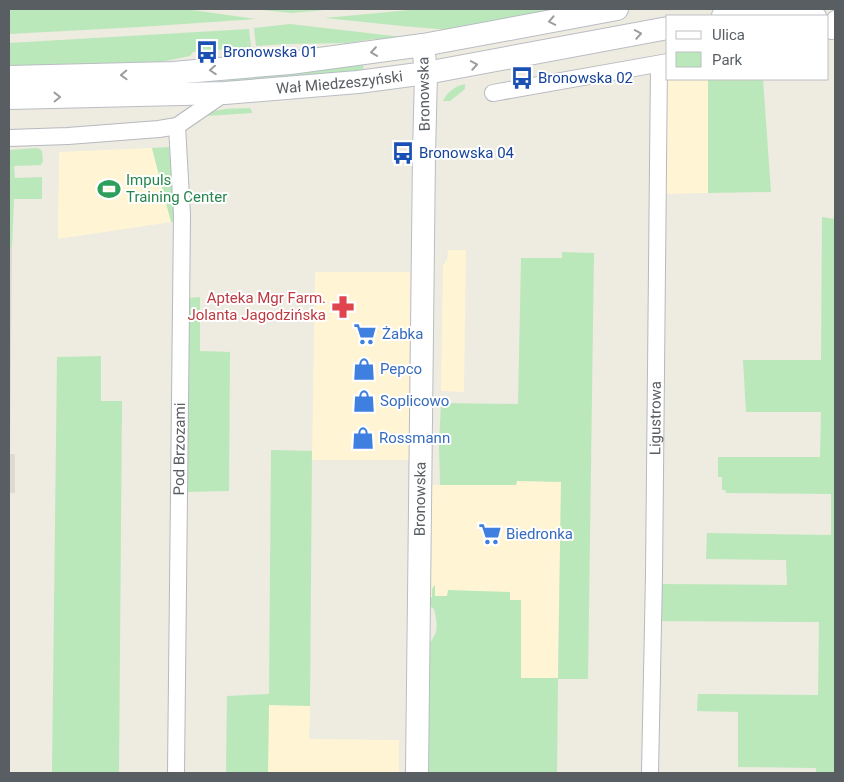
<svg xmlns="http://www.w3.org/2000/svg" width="844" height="782" viewBox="0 0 844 782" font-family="Roboto,sans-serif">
<rect width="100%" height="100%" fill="#eeebe0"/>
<g fill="#fff5d4">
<polygon points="668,76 668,79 708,79 708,193 663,194 665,77"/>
<polygon points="152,148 171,222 58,239 59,152"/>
<polygon points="448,250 466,250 464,392 441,391 443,264 445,264 445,261 447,261"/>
<polygon points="315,272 410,272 409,460 312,460"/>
<polygon points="517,481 561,481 558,678 521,678 520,600 428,599 430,485 516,485"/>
<polygon points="269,705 310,706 309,739 399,740 399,773 268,773"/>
</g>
<polygon fill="#dddacf" points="9,247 12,247 10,454 15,454 15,493 9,493"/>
<g fill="#bae8ba">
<polygon points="9,9 185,9 256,19 140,27 9,34"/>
<polygon points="252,9 335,9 292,13"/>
<polygon points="420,9 563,9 450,30 402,26 325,18"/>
<polygon points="290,24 402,37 387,40 374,39 347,43 287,44 256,46 254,28"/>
<polygon points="249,29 251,47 193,52 190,56 156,63 9,67 9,43"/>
<polygon points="363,65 364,72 226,83 226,79"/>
<polygon points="708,79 763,79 771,192 708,193"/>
<path d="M 465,84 L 465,89 L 450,101 L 443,101 C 447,92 455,86 465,84 Z"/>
<path d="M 249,108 L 251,109 L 252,113 L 206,116 C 217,107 235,109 249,108 Z"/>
<polygon points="169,147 176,222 171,222 152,148"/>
<polygon points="38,148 42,151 43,161 41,165 14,166 15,178 42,177 42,199 14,199 12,247 9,247 9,150"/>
<polygon points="822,217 835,219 835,773 816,773 816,768 738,767 738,712 697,711 698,694 818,695 819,622 658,621 659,584 787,585 786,560 706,559 707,533 831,535 831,494 726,493 725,490 722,490 722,477 718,477 718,457 820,457 821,412 746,412 743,360 821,360"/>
<path d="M 562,252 L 594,253 L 588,679 L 558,679 L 557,773 L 426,773 L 427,646 C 439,633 438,626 434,609 L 428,605 L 428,597 L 432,597 C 432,592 431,588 435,585 L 435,596 L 447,596 L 448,590 L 510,592 L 510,600 L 521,600 L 521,678 L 558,678 L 561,482 L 517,481 L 516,485 L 440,485 L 439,445 L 441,403 L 518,404 L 521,258 L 562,258 Z"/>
<polygon points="200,297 200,351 230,352 229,491 187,492 189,298"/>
<polygon points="101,356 101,401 122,401 119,773 52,773 57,357"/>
<polygon points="271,450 312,451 310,706 269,705 268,773 226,773 227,696 269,694"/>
</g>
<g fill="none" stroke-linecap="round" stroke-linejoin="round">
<defs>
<g id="street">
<polyline points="765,9 806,12 818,16"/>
<polyline points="831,31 835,19"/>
<polyline points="493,93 668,62"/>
<polyline points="9,138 68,136 159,129 177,126 225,93"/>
<path id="s1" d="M 176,773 L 182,215 L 177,126"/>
<path id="s2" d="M 650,773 L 654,575 L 659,64"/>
</g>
<g id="secondary">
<polyline points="723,16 756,9"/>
<polyline points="9,77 173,73 290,63 423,45 617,9"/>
<path id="s3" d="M 9,98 L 225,93 L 358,82 L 426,73 L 668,28"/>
<path id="s4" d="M 417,773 L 424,155 L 426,73 L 423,45"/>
</g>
</defs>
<use href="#street" stroke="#b6b9bf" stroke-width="18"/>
<use href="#secondary" stroke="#b9bdc4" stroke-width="24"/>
<use href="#street" stroke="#fff" stroke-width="16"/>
<use href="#secondary" stroke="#fff" stroke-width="22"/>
</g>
<defs><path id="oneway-chevron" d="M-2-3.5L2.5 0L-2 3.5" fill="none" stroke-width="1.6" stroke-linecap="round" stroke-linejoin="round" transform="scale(1.25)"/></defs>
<g stroke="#9b9ea1">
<use href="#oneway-chevron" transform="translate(552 21) rotate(169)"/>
<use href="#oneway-chevron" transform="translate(638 34) rotate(-10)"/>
<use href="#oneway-chevron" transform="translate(374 52) rotate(172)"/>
<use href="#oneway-chevron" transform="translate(474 65) rotate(-10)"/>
<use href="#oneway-chevron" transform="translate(213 70) rotate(176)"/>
<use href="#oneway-chevron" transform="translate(124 75) rotate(178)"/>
<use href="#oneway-chevron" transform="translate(57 97) rotate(-1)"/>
</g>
<defs>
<symbol id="bus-bare" viewBox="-9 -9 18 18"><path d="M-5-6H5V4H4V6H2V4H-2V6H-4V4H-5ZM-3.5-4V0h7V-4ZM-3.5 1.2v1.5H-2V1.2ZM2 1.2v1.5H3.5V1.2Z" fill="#1a4fb4" stroke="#fff" stroke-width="2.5" paint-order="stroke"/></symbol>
<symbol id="stadium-bare" viewBox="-9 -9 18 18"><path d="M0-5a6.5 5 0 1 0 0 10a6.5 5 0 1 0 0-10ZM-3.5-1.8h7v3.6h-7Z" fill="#2e9e5b" stroke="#fff" stroke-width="2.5" paint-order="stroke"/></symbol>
<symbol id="pharmacy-bare" viewBox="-9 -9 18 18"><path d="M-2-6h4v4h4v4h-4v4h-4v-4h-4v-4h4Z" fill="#e0444e" stroke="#fff" stroke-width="2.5" paint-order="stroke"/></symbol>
<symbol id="supermarket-bare" viewBox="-9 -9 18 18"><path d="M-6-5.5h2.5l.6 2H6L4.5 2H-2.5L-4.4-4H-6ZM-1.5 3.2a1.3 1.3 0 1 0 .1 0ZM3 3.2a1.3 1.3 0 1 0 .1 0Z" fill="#3f7fe0" stroke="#fff" stroke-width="2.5" paint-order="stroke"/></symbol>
<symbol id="shop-bare" viewBox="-9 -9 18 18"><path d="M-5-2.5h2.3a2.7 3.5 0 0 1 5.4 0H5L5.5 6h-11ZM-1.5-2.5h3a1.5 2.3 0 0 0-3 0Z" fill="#3f7fe0" stroke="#fff" stroke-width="2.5" paint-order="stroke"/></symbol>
</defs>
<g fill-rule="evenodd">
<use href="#bus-bare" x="191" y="36" width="32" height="32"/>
<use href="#bus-bare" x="506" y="62" width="32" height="32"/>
<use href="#bus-bare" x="387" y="137" width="32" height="32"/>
<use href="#stadium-bare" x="93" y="173" width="32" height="32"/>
<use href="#pharmacy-bare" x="327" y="291" width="32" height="32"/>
<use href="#supermarket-bare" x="349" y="318" width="32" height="32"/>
<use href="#shop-bare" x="348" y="353" width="32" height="32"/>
<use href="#shop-bare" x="348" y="385" width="32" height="32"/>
<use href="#shop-bare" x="347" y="422" width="32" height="32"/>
<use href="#supermarket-bare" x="474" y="518" width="32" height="32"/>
</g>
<g text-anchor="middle" stroke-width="4" stroke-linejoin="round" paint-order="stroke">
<g font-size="15" fill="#164399" stroke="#fff" text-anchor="start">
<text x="223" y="57">Bronowska 01</text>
<text x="538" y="83">Bronowska 02</text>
<text x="419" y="158">Bronowska 04</text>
</g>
<g font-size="15" fill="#595e63" stroke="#fff">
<text dy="5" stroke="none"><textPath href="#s3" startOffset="331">Wał Miedzeszyński</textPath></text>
<text transform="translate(424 94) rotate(-91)" y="5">Bronowska</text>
<text dy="5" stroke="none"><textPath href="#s2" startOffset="355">Ligustrowa</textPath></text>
<text dy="5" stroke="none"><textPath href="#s1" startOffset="324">Pod Brzozami</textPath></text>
<text dy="5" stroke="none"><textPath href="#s4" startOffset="274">Bronowska</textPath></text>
</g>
<g font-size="15" fill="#27864d" stroke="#fff" text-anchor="start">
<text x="126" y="185">Impuls<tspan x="126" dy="17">Training Center</tspan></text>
</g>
<g font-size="15" fill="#be3a42" stroke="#fff" text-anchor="end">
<text x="326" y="303">Apteka Mgr Farm.<tspan x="326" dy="17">Jolanta Jagodzińska</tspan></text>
</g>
<g font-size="15" fill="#366cbe" stroke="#fff" text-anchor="start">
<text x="382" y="339">Żabka</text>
<text x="380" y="374">Pepco</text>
<text x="380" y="406">Soplicowo</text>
<text x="379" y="443">Rossmann</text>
<text x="506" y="539">Biedronka</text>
</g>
</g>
<rect width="844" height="782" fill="none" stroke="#595e63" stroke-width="20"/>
<rect x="666" y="15" width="162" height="65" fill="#ffffff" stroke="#bdbfc1"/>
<rect x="676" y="31" width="25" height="8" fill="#ffffff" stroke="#bdbfc1"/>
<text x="712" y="40" font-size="15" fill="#595e63">Ulica</text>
<rect x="676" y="52" width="25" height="15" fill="#bae8ba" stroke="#bdbfc1"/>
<text x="712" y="65" font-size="15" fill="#595e63">Park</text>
</svg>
